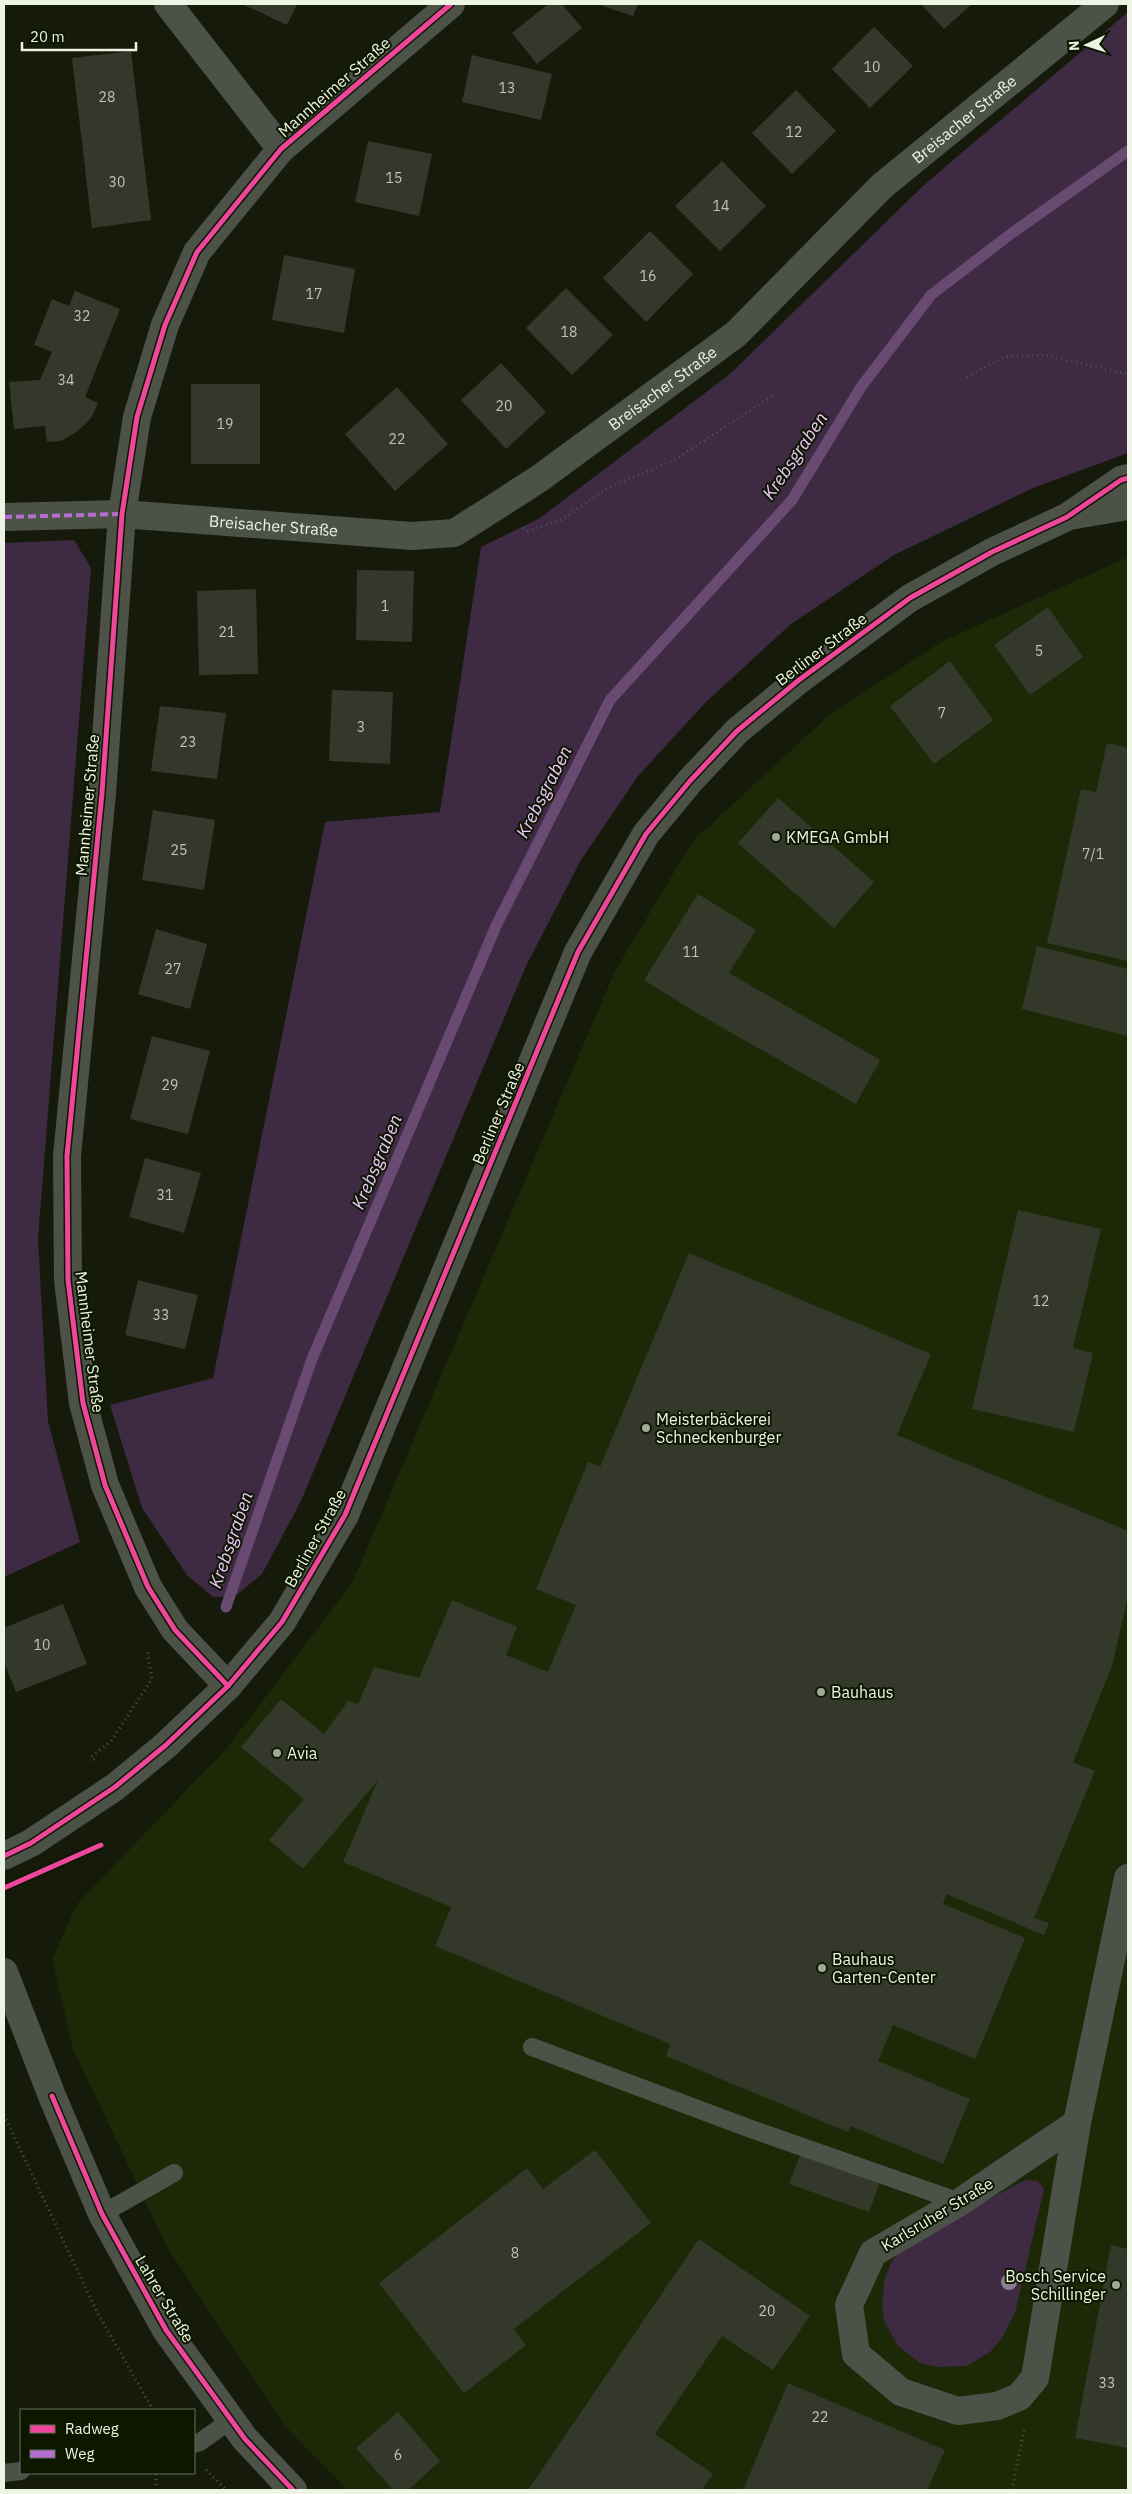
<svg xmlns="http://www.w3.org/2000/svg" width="1132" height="2494" viewBox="0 0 1132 2494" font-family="'IBM Plex Sans',sans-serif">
<rect width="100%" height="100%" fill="#151a0b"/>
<polygon fill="#1d2807" points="1128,557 1128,2490 347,2490 284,2425 167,2247 73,2049 52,1959 77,1904 227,1748 352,1583 615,971 692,842 828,716 941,642"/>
<g fill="#3e2a43">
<polygon points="1128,12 1128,453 1033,488 894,555 791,624 706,702 638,776 581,860 526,966 301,1501 262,1574 234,1597 213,1597 187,1575 142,1508 110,1405 213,1378 325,822 440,812 481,547 540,518 730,374 925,184"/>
<polygon points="74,540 91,568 38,1239 48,1421 80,1542 4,1577 4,543"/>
<polygon points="1025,2180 1038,2181 1044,2189 1015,2313 1002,2338 990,2352 967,2366 938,2367 920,2363 897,2345 884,2320 882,2306 884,2281 892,2261 900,2251 925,2238 947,2222"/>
</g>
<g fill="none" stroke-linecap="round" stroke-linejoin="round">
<polyline stroke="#694b72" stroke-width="11" points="226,1607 312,1359 496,926 610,700 792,500 861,387 931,295 1012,233 1128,151"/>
</g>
<g fill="#34382b">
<polygon points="242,4 297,4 287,25"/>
<polygon points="548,4 562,4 582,28 537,64 512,33"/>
<polygon points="597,4 638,4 633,16"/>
<polygon points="921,4 972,4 944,29"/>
<polygon points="874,27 913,66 870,108 832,69"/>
<polygon points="131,51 151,220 92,228 72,58"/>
<polygon points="472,55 552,74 541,120 462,102"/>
<polygon points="796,90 836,131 792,174 752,133"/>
<polygon points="368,141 432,154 419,216 355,202"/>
<polygon points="722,161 766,206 720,251 675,206"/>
<polygon points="650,231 693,274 646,322 603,278"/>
<polygon points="284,255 355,269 344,333 272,320"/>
<polygon points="566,288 613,335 572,375 526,328"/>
<polygon points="75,291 120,309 85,397 98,403 91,418 78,431 61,441 47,442 45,426 14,429 9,382 40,380 52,352 34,345 52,299 69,306"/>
<polygon points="501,363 546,412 506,449 461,400"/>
<rect x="191" y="384" width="69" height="80"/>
<polygon points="397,387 448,444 395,491 345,434"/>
<polygon points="357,570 414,571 412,642 356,640"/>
<polygon points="256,589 258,674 199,675 197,591"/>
<polygon points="1048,607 1083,657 1030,695 994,645"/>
<polygon points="950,661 993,720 934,764 890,706"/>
<polygon points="332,690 393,692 390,764 329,761"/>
<polygon points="160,706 226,713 217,779 151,771"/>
<polygon points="1107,743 1128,748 1128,961 1047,943 1081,789 1096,792"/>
<polygon points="778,798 874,882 834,928 738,843"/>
<polygon points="153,810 215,820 204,890 142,880"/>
<polygon points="698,894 756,930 729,973 880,1060 856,1104 702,1016 644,980"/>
<polygon points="156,929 207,944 190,1009 138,994"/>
<polygon points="1037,946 1128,969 1128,1036 1022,1009"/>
<polygon points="152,1036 210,1051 188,1134 130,1119"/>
<polygon points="145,1158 201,1173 184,1233 129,1217"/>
<polygon points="1018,1210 1101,1229 1073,1348 1093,1353 1074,1432 972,1409"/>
<polygon points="689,1253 931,1354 897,1435 1128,1531 1128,1596 1112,1666 1073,1762 1095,1771 1034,1918 1049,1923 1044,1935 946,1894 943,1904 1025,1938 975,2059 893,2025 878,2061 970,2099 943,2164 851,2126 848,2132 666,2056 670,2044 435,1946 451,1907 343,1862 378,1780 303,1869 269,1840 304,1799 241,1747 281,1699 324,1734 348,1701 358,1704 374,1667 419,1678 452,1600 517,1627 506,1655 548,1672 576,1605 536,1589 588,1462 600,1467"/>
<polygon points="138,1280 198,1295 185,1349 125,1335"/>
<polygon points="63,1604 87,1664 16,1692 4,1662 4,1628"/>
<polygon points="595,2150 651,2223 514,2329 526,2345 464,2393 379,2283 527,2168 543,2189"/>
<polygon points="801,2153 880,2182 869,2212 789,2184"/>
<polygon points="699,2239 810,2316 773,2370 722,2336 655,2434 713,2474 702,2490 528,2490"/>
<polygon points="1111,2245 1128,2249 1128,2448 1075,2438"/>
<polygon points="788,2383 945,2450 927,2490 743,2490"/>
<polygon points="398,2412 440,2461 408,2490 393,2490 356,2448"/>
</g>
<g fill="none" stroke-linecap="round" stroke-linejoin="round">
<g stroke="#50534a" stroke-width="3" stroke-dasharray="1 4" stroke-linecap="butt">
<polyline points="967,377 1004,357 1044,355 1128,374"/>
<polyline points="523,528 528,531 561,520 609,487 673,461 775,394"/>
<polyline points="94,1760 91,1757 111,1741 152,1679 147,1650"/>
<polyline points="4,2115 97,2312 153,2410"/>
<polyline points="206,2470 226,2490"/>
<polyline points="156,2490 156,2473"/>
<polyline points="1012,2490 1024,2430"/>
</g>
<g stroke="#4d5249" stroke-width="18">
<polyline points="532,2047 751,2129 960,2202"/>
<polyline points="102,2214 174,2173"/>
<polyline points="194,2444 200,2442 231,2420"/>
<polyline points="4,2473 21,2471"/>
</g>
<g stroke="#4d5249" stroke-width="28">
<polyline points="168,4 281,149"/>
<path id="s1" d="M 4,517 L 122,514 L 412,536 L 454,533 L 489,511 L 540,478 L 736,334 L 882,186 L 1105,4"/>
<polyline points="228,1686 175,1630 148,1587 105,1485 83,1403 68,1280 67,1156 102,793 122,514 137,417 165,325 197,252 281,149 451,4"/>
<polyline points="4,1972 52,2096 102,2214 166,2330 245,2439 293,2490"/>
<polyline points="1077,2123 960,2202 873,2253 849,2305 856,2354 901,2392 958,2411 997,2406 1019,2397 1035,2378 1077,2123 1128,1878"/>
</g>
<g stroke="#4d5249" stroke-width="28">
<polyline points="1075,515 1128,506"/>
<polyline points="4,1856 31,1843 115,1787 166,1745 228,1686 282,1622 345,1515 578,952 646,834 690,781 737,731 799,680 910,598 992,552 1067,517 1121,480 1128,478"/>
</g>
<polyline stroke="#b36fd0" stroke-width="4" stroke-dasharray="8 4" stroke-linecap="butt" points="4,517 122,514"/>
<defs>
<g id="cycleway">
<polyline points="228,1686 175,1630 148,1587 105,1485 83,1403 68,1280 67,1156 102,793 122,514 137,417 165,325 197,252 281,149 451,4"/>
<polyline points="4,1856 31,1843 115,1787 166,1745 228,1686 282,1622 345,1515 578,952 646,834 690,781 737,731 799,680 910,598 992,552 1067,517 1121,480 1128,478"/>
<polyline points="4,1888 101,1845"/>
<polyline points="52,2096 102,2214 166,2330 245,2439 293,2490"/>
</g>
</defs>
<use href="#cycleway" stroke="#0d1700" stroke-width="8"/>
<use href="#cycleway" stroke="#ed469a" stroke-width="5"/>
</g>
<circle fill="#8d7e8e" cx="1009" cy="2282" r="8"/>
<g fill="#a1a897" stroke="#0d1700" stroke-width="2">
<circle cx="776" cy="837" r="5"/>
<circle cx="646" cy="1428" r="5"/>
<circle cx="821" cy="1692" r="5"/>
<circle cx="277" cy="1753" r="5"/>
<circle cx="822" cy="1968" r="5"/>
<circle cx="1116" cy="2285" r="5"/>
</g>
<g text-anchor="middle" stroke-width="4" stroke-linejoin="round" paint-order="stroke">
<g font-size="14" fill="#bfc5b5">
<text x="872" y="72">10</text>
<text x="507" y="93">13</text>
<text x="107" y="102">28</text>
<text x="794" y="137">12</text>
<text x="394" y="183">15</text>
<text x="117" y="187">30</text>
<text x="721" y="211">14</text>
<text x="648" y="281">16</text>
<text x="314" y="299">17</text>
<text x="82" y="321">32</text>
<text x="569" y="337">18</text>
<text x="66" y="385">34</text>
<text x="504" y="411">20</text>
<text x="225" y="429">19</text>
<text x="397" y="444">22</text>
<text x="385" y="611">1</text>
<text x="227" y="637">21</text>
<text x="1039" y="656">5</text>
<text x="942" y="718">7</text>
<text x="361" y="732">3</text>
<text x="188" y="747">23</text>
<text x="179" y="855">25</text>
<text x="1093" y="859">7/1</text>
<text x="691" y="957">11</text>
<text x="173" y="974">27</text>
<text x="170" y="1090">29</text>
<text x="165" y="1200">31</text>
<text x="1041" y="1306">12</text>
<text x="161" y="1320">33</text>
<text x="42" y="1650">10</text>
<text x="515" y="2258">8</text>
<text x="767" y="2316">20</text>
<text x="1107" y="2388">33</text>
<text x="820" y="2422">22</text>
<text x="398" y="2460">6</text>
</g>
<g font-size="16" fill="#edf4e3" stroke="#0d1700">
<text transform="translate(334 87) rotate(-41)" y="6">Mannheimer Straße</text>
<text dy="6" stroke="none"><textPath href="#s1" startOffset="1110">Breisacher Straße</textPath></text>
<text dy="6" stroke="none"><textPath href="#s1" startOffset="705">Breisacher Straße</textPath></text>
<text dy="6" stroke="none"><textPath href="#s1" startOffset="270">Breisacher Straße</textPath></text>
<text transform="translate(821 649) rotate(-37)" y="6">Berliner Straße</text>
<text transform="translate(87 805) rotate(-85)" y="6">Mannheimer Straße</text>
<text transform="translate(498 1113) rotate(-67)" y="6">Berliner Straße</text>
<text transform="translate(90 1342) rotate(83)" y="6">Mannheimer Straße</text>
<text transform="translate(315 1538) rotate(-61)" y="6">Berliner Straße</text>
<text transform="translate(937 2214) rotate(-31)" y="6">Karlsruher Straße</text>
<text transform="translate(165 2299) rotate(59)" y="6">Lahrer Straße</text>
</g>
<g font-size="16" fill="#edf4e3" stroke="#0d1700" text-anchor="start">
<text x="786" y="843">KMEGA GmbH</text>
<text x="656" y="1425">Meisterbäckerei<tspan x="656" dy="18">Schneckenburger</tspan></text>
<text x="831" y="1698">Bauhaus</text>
<text x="287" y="1759">Avia</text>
<text x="832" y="1965">Bauhaus<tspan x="832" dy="18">Garten-Center</tspan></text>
<text x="1106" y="2282" text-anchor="end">Bosch Service<tspan x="1106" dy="18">Schillinger</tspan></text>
</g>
<g font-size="18" font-style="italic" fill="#f0c7ff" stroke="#0d1700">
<text transform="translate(795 456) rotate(-56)" y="6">Krebsgraben</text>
<text transform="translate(544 792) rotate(-63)" y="6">Krebsgraben</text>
<text transform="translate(377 1162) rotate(-67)" y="6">Krebsgraben</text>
<text transform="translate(231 1540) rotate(-71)" y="6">Krebsgraben</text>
</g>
</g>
<rect width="1132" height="2494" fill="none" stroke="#edf4e3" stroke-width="10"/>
<rect x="20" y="2409" width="175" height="65" fill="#0d1700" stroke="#676f5b"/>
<rect x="30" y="2425" width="25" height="8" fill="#ed469a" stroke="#676f5b"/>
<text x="65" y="2434" font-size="15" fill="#edf4e3">Radweg</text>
<rect x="30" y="2450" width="25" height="8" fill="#b36fd0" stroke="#676f5b"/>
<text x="65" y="2459" font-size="15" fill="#edf4e3">Weg</text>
<g transform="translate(1087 45) rotate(266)" stroke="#0d1700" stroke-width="4" paint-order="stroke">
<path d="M0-4L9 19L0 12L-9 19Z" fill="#edf4e3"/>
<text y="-8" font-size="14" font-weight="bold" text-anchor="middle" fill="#edf4e3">N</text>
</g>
<path d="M22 42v8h114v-8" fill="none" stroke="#edf4e3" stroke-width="2.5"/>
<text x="30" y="42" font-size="15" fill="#edf4e3" stroke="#0d1700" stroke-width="4" paint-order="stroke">20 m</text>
</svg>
